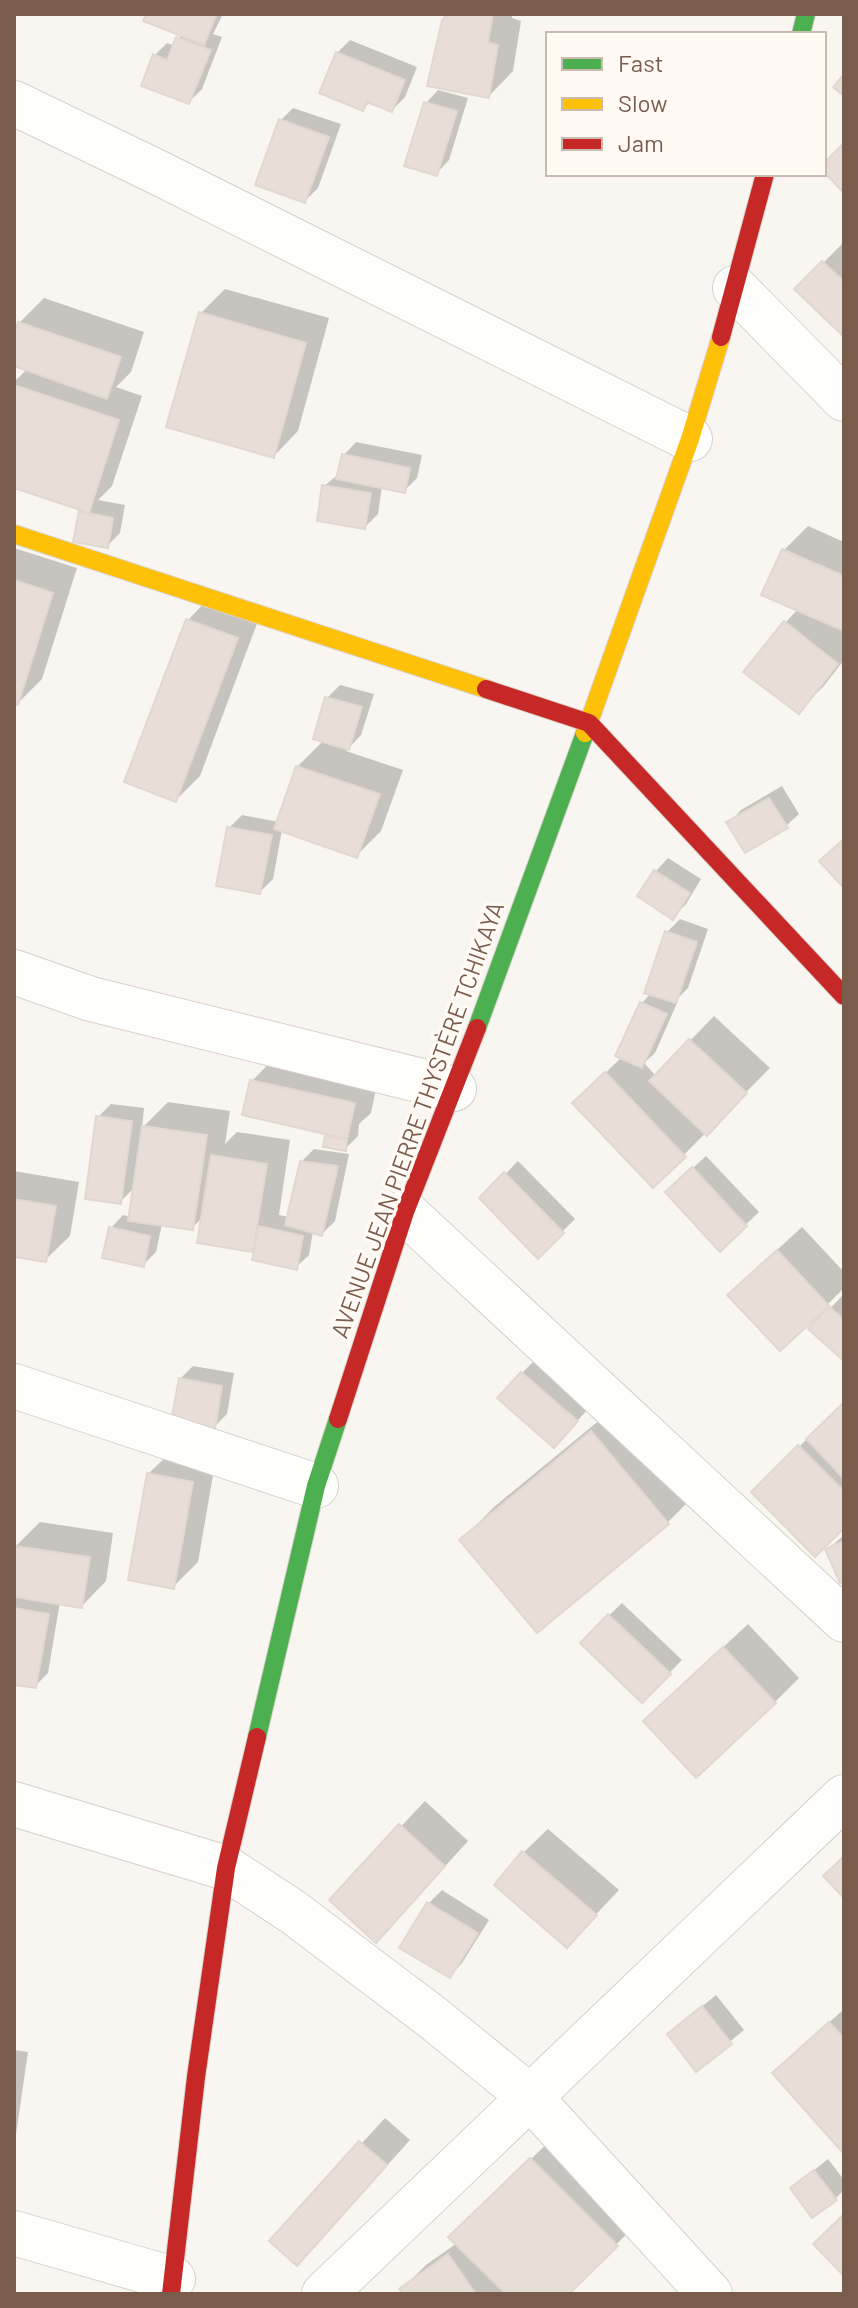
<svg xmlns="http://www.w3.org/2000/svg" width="858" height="2308" viewBox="0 0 858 2308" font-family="Barlow,sans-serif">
<rect width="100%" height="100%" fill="#f9f5f0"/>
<g fill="#0003">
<polygon points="148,14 223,14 213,34 222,37 202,89 189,102 154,56 167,43 175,46 182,34"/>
<polygon points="450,14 512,14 512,18 521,21 513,71 489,96"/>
<polygon points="350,40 417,67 405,97 392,110 371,101 363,109 337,53"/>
<polygon points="438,90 468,98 449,160 437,173 426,103"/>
<polygon points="293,108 341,124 318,188 305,201 281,120"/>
<polygon points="844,242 844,332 843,333 797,289"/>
<polygon points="225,289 329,318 298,431 274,456 201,313"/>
<polygon points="44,298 144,332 131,372 116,387 142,396 112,486 98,500 125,505 120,533 107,546 81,512 84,509 14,486 14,382 27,369 14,364 14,339 19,323"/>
<polygon points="356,442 422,455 417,478 404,491 382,486 378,514 365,527 324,486 339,474 344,455"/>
<polygon points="808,526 844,542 844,660 823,687 798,711 785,623 798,609 784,550"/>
<polygon points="14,548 77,568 42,679 18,703 14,702"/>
<polygon points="212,595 261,613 200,776 176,800 127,781 188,620"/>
<polygon points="340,685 374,694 361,735 346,751 403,770 381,831 357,855 282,830 273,879 260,892 229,828 242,815 279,822 297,767 324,740 327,698"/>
<polygon points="782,786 799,814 786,826 729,823 741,810"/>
<polygon points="668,858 701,879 686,904 673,917 656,871"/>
<polygon points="680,919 708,929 688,988 676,1000 678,1001 655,1053 644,1063 656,1076 714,1016 770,1068 653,1186 599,1079 622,1057 642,1003 651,993 667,932"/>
<polygon points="276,1056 378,1079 371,1113 359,1124 358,1136 345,1149 327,1137 330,1133 252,1081"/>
<polygon points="168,1102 230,1111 225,1144 237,1132 290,1140 279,1215 289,1217 301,1162 314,1149 349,1154 335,1221 322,1234 313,1231 309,1255 296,1267 258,1245 253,1250 203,1217 192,1228 162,1224 156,1252 143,1265 111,1228 123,1215 131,1217 135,1187 121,1201 98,1117 111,1104 144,1108 142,1128"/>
<polygon points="706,1156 759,1212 720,1249 681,1179"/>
<polygon points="518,1161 575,1219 538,1256 482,1198"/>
<polygon points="14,1171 79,1182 70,1236 45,1260 14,1255"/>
<polygon points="802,1227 844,1272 844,1288 828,1304 754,1271"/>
<polygon points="843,1295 844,1296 844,1359 811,1328"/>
<polygon points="535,1360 589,1408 566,1433 522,1373"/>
<polygon points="193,1366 234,1373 227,1414 214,1427 180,1379"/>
<polygon points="624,1400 700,1490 668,1522 537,1631 462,1540 494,1507"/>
<polygon points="844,1404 844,1525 754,1492 824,1422"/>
<polygon points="173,1450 216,1458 198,1562 173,1587 148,1474"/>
<polygon points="40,1522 113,1533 106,1581 82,1606 60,1602 48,1673 35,1686 14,1683 14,1555 15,1547"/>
<polygon points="844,1535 844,1579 828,1549"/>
<polygon points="622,1603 682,1660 642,1701 582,1642"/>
<polygon points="748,1624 799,1678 775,1702 670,1697"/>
<polygon points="425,1801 468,1841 400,1916 332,1900"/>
<polygon points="548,1829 619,1890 567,1945 523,1853"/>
<polygon points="442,1890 489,1920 462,1963 450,1976 402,1947 429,1903"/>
<polygon points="716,1995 744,2030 696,2070 669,2034"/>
<polygon points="844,2009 844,2151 774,2073"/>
<polygon points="14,2050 28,2052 14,2148"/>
<polygon points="385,2118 410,2140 321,2239 272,2241"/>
<polygon points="556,2135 641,2220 566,2294 404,2294 402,2289 426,2265 457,2243 475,2213"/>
<polygon points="828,2159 844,2180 844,2190 835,2199 792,2188"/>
</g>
<g fill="#e6ded7" stroke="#e2d8d2" stroke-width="2">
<polygon points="146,14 217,14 204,45 143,21"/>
<polygon points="447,14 493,14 488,42 498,45 489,98 427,86 442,20"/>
<polygon points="176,37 211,50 189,104 141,86 153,54 167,60"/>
<polygon points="336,52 405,80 392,112 367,102 363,111 319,93"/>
<polygon points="844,74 844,96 833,87"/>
<polygon points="424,102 457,111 437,176 404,166"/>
<polygon points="279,119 329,137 305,203 255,185"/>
<polygon points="844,143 844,193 824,172 824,163"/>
<polygon points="822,261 844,281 843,336 794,289"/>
<polygon points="199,312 306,343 274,458 166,427"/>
<polygon points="18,322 121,357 107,399 14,366 14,333"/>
<polygon points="14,385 119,420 89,513 14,488"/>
<polygon points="342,454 410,468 405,493 336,479"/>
<polygon points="322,485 371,493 365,529 317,521"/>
<polygon points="79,511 113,518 108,548 73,542"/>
<polygon points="782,549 844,576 844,631 761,595"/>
<polygon points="14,580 53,593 18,705 14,704"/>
<polygon points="186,619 238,638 176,802 124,782"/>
<polygon points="784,621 838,664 799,714 743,672"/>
<polygon points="325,697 362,707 349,750 313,739"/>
<polygon points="296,766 380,794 357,858 274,829"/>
<polygon points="769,798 788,828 745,853 726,822"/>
<polygon points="227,827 272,835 260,894 216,886"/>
<polygon points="844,839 844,888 819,861"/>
<polygon points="654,870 690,893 673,920 637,896"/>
<polygon points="665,931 697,942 676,1003 644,993"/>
<polygon points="640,1002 667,1014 642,1068 615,1056"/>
<polygon points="689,1039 747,1093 707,1136 649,1081"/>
<polygon points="605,1072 686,1157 653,1188 572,1103"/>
<polygon points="250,1080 355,1103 347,1139 242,1115"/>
<polygon points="96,1116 132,1121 121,1204 85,1199"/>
<polygon points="142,1126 207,1135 193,1230 128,1221"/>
<polygon points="325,1136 347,1139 346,1151 323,1147"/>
<polygon points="211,1155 267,1164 253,1252 197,1243"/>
<polygon points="300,1161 338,1166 322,1236 285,1225"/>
<polygon points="692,1167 747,1226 720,1252 665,1192"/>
<polygon points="504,1172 564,1233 538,1259 479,1198"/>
<polygon points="14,1199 56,1206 46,1262 14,1257"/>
<polygon points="259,1226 303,1236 297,1270 252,1260"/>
<polygon points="109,1227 150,1236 144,1267 102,1258"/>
<polygon points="777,1250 829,1306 780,1351 727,1295"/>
<polygon points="829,1306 844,1320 844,1361 808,1329"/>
<polygon points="521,1372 578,1421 554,1448 497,1398"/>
<polygon points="179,1378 222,1386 215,1429 171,1422"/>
<polygon points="844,1402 844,1479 806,1439"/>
<polygon points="591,1431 669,1524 537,1633 459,1540"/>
<polygon points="798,1445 844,1491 844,1528 815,1557 751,1492"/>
<polygon points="147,1473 193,1482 174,1589 128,1580"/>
<polygon points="844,1541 844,1582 840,1583 825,1549"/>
<polygon points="14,1546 90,1557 82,1608 14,1597"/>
<polygon points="14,1608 49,1614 36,1688 14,1685"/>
<polygon points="608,1614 671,1674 642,1703 580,1643"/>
<polygon points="723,1647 776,1703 696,1778 643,1721"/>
<polygon points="399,1824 445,1866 376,1943 329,1900"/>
<polygon points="522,1851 597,1915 567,1948 494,1885"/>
<polygon points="844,1856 844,1898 823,1876"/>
<polygon points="427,1902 478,1933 450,1978 399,1948"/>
<polygon points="702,2006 732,2044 696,2072 667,2034"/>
<polygon points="829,2022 844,2038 844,2154 772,2073"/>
<polygon points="359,2141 387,2165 297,2266 269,2241"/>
<polygon points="530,2158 618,2246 569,2294 506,2294 448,2237"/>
<polygon points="814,2170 837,2200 812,2218 790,2188"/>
<polygon points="844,2214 844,2276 813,2244"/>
<polygon points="448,2254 476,2294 403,2294 399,2289"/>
</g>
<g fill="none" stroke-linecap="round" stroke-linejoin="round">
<defs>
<g id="street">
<polyline points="14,103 159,173 690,439"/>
<polyline points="735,288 844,399"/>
<polyline points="14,972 91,999 454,1089"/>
<polyline points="405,1212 844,1620"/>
<polyline points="14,1386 316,1486"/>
<polyline points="14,1804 226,1868 293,1912 432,2017 529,2096 710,2294"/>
<polyline points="14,2233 173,2279"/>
<polyline points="324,2294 844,1797"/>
</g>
<g id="fast">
<polyline points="801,34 806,14"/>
<polyline points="477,1028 585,733"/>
<polyline points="257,1737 316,1486 338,1419"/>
</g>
<g id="slow">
<polyline points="14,534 486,689"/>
<polyline points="585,733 690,439 721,337"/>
</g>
<g id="jam">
<polyline points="721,337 765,174"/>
<polyline points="486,689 589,723 844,996"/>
<polyline points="338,1419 405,1212 477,1028"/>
<polyline points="171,2294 196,2077 226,1868 257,1737"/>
</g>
</defs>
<use href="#street" stroke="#d7d1cb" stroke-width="46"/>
<use href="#fast" stroke="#d9d2cb" stroke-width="20"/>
<use href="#slow" stroke="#d9d2cb" stroke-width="20"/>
<use href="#jam" stroke="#d9d2cb" stroke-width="20"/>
<use href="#street" stroke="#fefefd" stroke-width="44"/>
<use href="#fast" stroke="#4caf50" stroke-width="18"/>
<use href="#slow" stroke="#ffc107" stroke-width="18"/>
<use href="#jam" stroke="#c62828" stroke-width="18"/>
</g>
<g text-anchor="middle" stroke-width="7" stroke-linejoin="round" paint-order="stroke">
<g font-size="24" fill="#7a5c4d" stroke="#fffaf3">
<text transform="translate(418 1120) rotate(-70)" y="8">AVENUE JEAN PIERRE THYSTÈRE TCHIKAYA</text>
</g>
</g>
<rect width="858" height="2308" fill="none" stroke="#7a5c4d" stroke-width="32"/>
<rect x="546" y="32" width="280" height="144" fill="#fffaf3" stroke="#cabbb1" stroke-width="2"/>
<rect x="562" y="58" width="40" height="12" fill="#4caf50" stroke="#cabbb1" stroke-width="2"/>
<text x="618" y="72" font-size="24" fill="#7a5c4d">Fast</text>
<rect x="562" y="98" width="40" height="12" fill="#ffc107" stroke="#cabbb1" stroke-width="2"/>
<text x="618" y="112" font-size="24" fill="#7a5c4d">Slow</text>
<rect x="562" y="138" width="40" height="12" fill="#c62828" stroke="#cabbb1" stroke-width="2"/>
<text x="618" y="152" font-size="24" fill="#7a5c4d">Jam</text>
</svg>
